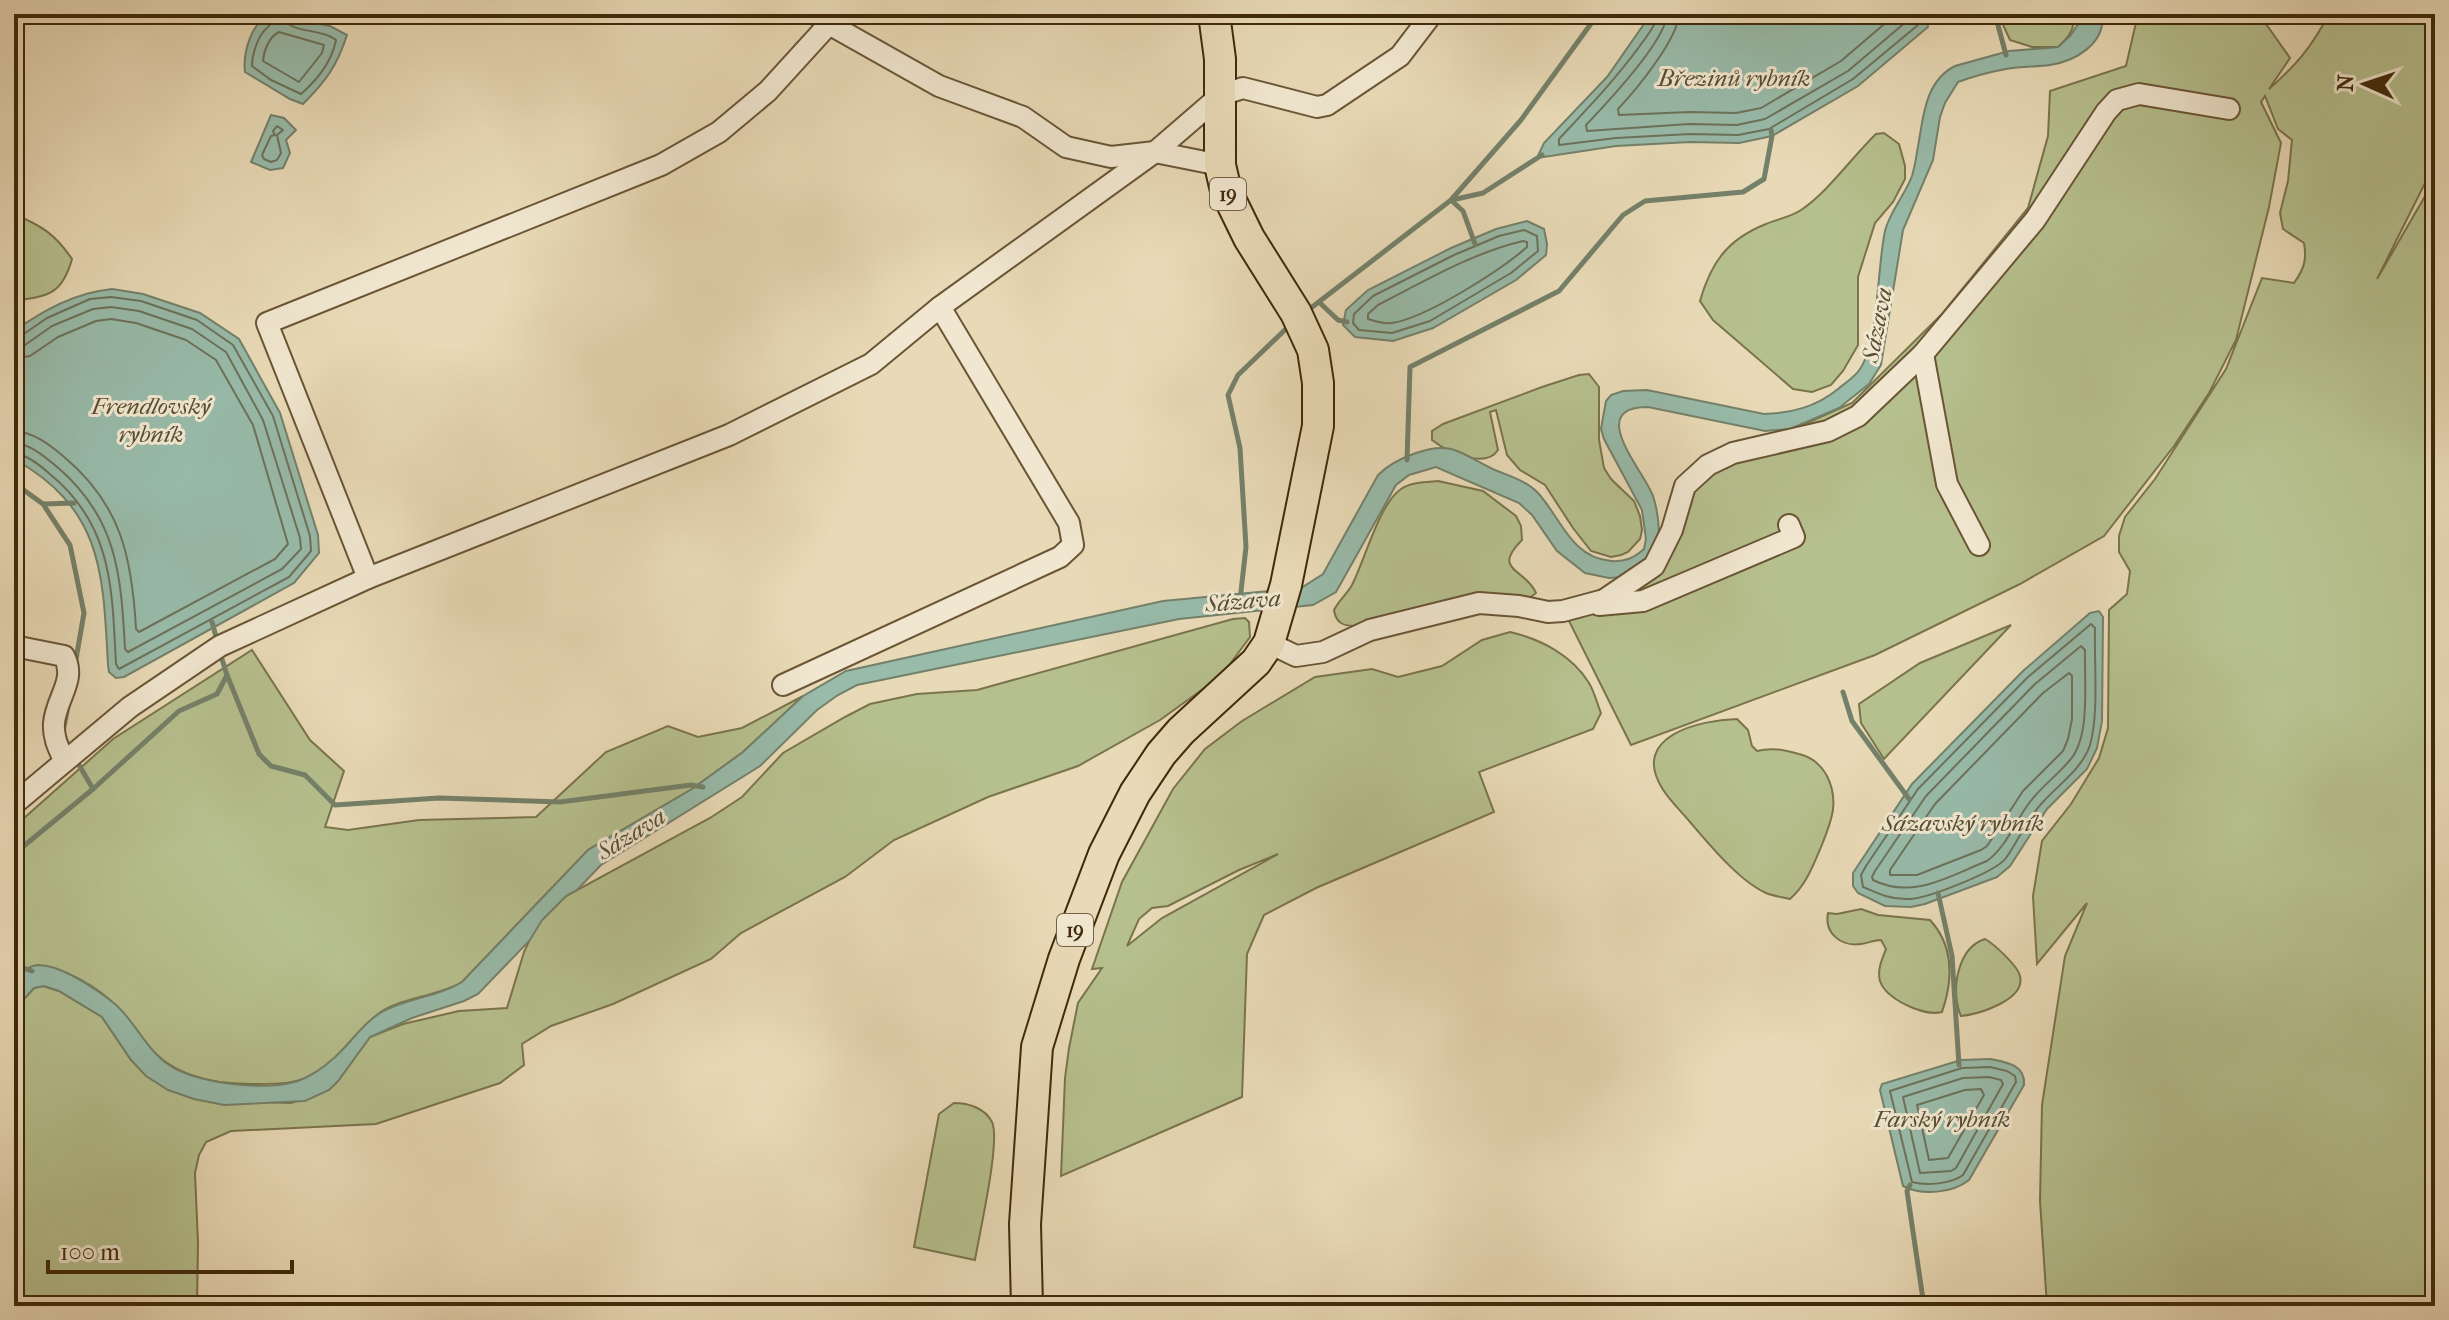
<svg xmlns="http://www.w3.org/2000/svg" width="2449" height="1320" viewBox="0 0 2449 1320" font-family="'IM FELL French Canon',serif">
<rect width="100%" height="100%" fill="#e9dab7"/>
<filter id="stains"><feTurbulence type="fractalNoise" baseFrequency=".0025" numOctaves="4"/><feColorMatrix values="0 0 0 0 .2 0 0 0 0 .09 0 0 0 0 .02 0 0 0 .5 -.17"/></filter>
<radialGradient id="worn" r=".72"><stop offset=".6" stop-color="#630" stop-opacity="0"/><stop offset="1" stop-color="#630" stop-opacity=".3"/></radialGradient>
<g fill="#b6c08e" stroke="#7a744c" stroke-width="2" fill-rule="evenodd">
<path d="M 1998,14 L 2074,14 C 2075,29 2069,37 2058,47 L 2032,47 L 2010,40 Z"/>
<path d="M 2138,14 L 2259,14 L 2290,58 L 2269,89 C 2297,64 2311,48 2329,14 L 2435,14 L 2435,163 L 2377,279 L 2435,179 L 2435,1306 L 2047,1306 L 2040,1201 L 2042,1105 L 2065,956 L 2087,903 L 2037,964 L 2033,896 L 2042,841 L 2071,804 L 2099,758 L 2108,728 L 2109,610 L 2127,594 L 2130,571 L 2119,552 L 2119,536 L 2125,517 L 2155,479 L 2226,369 L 2262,278 L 2294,283 C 2304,269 2307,260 2304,243 L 2283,229 L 2280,213 L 2288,181 L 2292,140 L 2278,129 L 2265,96 L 2261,102 L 2281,143 L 2269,207 L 2236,340 L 2209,393 L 2174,446 L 2104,536 L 2020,584 L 1875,655 L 1631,745 L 1562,607 L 1601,589 L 1650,558 L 1662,529 L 1671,496 L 1709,455 L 1796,428 L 1852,403 L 1942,314 L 2028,208 L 2048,136 L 2050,91 L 2126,66 Z"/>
<path d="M 1884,133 L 1899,144 L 1905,166 L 1905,179 L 1893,202 L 1875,223 L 1858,277 L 1858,345 L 1843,371 L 1831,385 L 1812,392 L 1793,389 L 1713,320 L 1700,301 C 1711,262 1728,239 1766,224 C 1777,219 1791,217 1801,210 C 1827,193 1853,156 1876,134 Z"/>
<path d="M 14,214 C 42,226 55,234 72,259 C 62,295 48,296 14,301 Z"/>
<path d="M 1589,374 L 1599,387 L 1599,440 L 1604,468 L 1611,479 L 1634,501 L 1640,516 L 1642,530 L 1640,539 L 1628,552 L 1621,555 L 1611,557 L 1591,551 L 1573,528 L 1545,485 L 1520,470 L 1507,455 L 1496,410 L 1490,412 L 1498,450 C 1485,470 1446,451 1432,440 L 1432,431 L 1443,424 L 1542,387 L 1579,375 Z"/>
<path d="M 1438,481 L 1483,491 L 1516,516 L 1521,526 L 1522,540 C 1491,571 1525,568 1536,593 L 1527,600 L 1357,626 C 1344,626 1336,624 1334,610 C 1339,600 1347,594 1352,585 C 1365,560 1379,504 1401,489 C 1411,482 1427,482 1438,481 Z"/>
<polygon points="1245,618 1249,622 1250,637 1221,676 1160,720 1078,766 988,797 894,840 845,877 741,933 711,959 613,1004 551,1026 522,1044 524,1065 500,1083 376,1124 231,1131 206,1142 199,1155 195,1173 198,1243 197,1306 14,1306 14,1019 23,1000 34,988 43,986 59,991 102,1017 131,1060 264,1102 291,1103 329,1090 338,1081 370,1037 403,1024 459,1011 507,1008 524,952 534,930 542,920 566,896 710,818 742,797 783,753 845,717 870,704 917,694 977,690 1233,619"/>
<polygon points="2011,625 1884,759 1861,723 1859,704 1920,663"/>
<path d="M 1510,632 C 1540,639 1572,655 1589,683 C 1594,691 1597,703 1601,713 L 1593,729 L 1479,772 L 1494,812 L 1316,888 L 1264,915 L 1247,954 L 1242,1097 L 1061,1176 L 1065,1078 L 1069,1048 L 1078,1003 L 1102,968 L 1092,969 L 1122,882 L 1173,789 L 1205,749 L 1242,721 L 1315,677 L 1372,669 L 1398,677 L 1442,666 L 1482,640 ZM 1278,854 L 1162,918 L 1127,946 L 1139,919 L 1152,908 L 1168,906 L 1239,870 Z"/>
<path d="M 252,650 L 310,740 L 344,771 L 325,827 L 348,830 L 419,820 L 536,817 L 606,752 L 668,726 L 698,737 L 742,728 L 803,696 L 743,752 L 692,789 L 588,850 L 462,982 C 437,997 400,997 378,1014 C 355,1031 341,1058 316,1073 C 297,1084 279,1084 257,1084 C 217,1085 174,1078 147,1045 C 136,1033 128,1018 117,1007 C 97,986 66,969 37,965 L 14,981 L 14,827 L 113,739 Z"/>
<path d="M 1737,719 L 1748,730 L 1752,746 L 1757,751 C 1772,747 1784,750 1799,754 C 1812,757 1821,765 1827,776 C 1840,802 1831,822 1821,847 C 1813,866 1806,885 1790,899 C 1782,897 1773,896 1766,893 C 1739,881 1709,844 1690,822 C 1681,811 1669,800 1662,788 C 1630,736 1700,720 1737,719 Z"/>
<path d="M 1861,909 L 1878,915 L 1930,920 C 1954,946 1953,980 1942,1012 C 1924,1017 1886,999 1880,981 C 1877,970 1882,959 1886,949 L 1881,940 C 1874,940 1868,943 1861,944 C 1841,947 1824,933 1828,913 L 1837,914 Z"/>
<path d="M 1985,939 C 1994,944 2018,966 2020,976 C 2026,1000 1979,1014 1961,1016 C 1950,992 1957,948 1985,939 Z"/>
<path d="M 954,1103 C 968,1103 985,1108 992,1122 C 1001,1140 979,1235 975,1260 L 914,1247 L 939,1114 Z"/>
</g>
<g fill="#98bbaa" stroke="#74816a" stroke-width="2">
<polygon points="1651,14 1925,14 1928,27 1858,86 1772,136 1739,143 1690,142 1616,146 1537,158 1544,143 1607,77"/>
<path d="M 2085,14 L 2102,14 C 2106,43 2076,61 2050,65 C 2036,67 2021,66 2006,69 C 1990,72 1974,76 1958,82 L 1945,103 L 1940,117 L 1933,160 L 1903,230 L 1881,365 L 1869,384 L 1839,408 L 1790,429 L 1765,431 L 1648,407 C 1584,407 1645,472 1653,496 C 1659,514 1660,534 1658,552 L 1624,577 L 1609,578 L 1585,573 L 1557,551 L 1532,515 L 1519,503 L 1436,467 L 1409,475 L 1396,485 L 1336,592 L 1313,605 L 1179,619 L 857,685 L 838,695 L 817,710 L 760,766 L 601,865 L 577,890 L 566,896 L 542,920 L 530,940 L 478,994 L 464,1001 L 412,1018 L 370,1037 L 338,1081 L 329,1090 L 305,1101 L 224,1105 L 194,1099 L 168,1090 L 146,1076 L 131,1060 L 102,1017 L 59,991 L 44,986 L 34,988 L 23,1000 L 14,1019 L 14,981 C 20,975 25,968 33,966 C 55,960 98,990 115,1004 C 138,1024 148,1056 178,1070 C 208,1084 266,1091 298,1081 C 311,1076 323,1068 334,1058 C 350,1044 364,1022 382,1012 C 407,998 438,997 462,982 L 588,850 L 692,789 L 743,752 L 803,696 L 846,671 L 1163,601 L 1301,588 L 1323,574 L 1378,475 C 1394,459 1435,441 1457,451 C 1470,456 1482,464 1495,470 C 1509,476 1527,481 1538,493 C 1561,518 1571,558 1611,561 C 1625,562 1634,558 1644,549 L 1646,539 L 1642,510 L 1604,439 L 1601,429 L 1606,401 L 1611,395 L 1623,391 L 1647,390 L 1764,414 C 1792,413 1816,407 1838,389 C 1845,383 1855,377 1860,369 C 1879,341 1877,267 1885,231 C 1890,211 1905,195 1912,176 C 1914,169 1916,160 1917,152 C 1923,122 1923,82 1955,66 L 2009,51 L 2058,47 L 2070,36 Z"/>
<path d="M 275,15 L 330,26 L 347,35 C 337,66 326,81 303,104 L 290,99 L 245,72 C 243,56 249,31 262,20 C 266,17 271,17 275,15 Z"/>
<polygon points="271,115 284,118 296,130 286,140 290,153 283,168 270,170 251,162"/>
<polygon points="1527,221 1544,229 1547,244 1546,255 1516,280 1433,328 1393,341 1355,337 1343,325 1346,310 1368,290 1451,248 1496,229"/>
<path d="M 112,289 L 143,294 L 200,313 L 239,339 L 280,413 L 318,535 L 319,553 L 294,583 L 124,677 L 116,678 L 109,672 L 108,665 C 103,573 103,509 14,459 L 14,331 C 44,310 74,293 112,289 Z"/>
<polygon points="2099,611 2103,617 2102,721 2097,748 2087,769 2047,809 2010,866 1997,877 1925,904 1911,907 1885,906 1858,893 1853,886 1853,873 1912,784 2023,671 2090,613"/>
<path d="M 1991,1059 C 2006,1062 2026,1065 2024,1085 L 1969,1180 C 1953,1193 1922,1196 1903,1186 L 1880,1090 L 1882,1084 L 1961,1060 Z"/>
</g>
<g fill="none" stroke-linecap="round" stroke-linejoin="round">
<g stroke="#6c725a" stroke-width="2">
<path d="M 1657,14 C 1656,26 1646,37 1639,47 C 1614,81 1587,109 1559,139 L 1559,145 L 1616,138 L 1690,134 L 1738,135 L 1769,129 L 1853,79 L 1918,25 L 1919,14"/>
<path d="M 1667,14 C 1666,41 1606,104 1586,125 L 1587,131 L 1689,124 L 1737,125 L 1765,119 L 1848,71 L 1907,21 L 1909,14"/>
<path d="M 1679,14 C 1678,39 1636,90 1618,109 L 1619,115 L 1690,112 L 1736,113 L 1761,108 L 1841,61 L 1896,14"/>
<path d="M 278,17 L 282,18 C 293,34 321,28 336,40 C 332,61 317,80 301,94 L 271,80 L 252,66 C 252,54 258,35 268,27 C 271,23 275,21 278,17 Z"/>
<path d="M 279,32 L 324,45 L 322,53 L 299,82 L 263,61 C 264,50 269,37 279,32 Z"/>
<polygon points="277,126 283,130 277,135 281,153 277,160 271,162 264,159 262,155 271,136 275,135 273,131"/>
<polygon points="1524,230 1537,236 1538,251 1511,273 1430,321 1392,333 1359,330 1353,323 1354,314 1373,296 1454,255 1499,236"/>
<path d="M 1523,241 L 1527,242 L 1527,247 C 1501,270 1426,318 1392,323 C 1384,324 1374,321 1368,319 L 1368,314 L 1378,305 C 1425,281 1472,253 1523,241 Z"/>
<path d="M 14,337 L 21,336 L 47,318 L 90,299 L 111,297 L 141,301 L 197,320 L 233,345 L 273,416 L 310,536 L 311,551 L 289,577 L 119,669 L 116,664 C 112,590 113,526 51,475 C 41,466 28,455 14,453"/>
<path d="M 14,347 L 25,345 L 52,326 L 93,309 L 111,307 L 139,311 L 192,329 L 226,352 L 263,420 L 300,538 L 301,549 L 282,569 L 128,652 L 125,649 C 121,574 117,517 56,466 C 44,456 30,444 14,443"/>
<path d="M 14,359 L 30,356 L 58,337 L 96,321 L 111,319 L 136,323 L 186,340 L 216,360 L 253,425 L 288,544 L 275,559 L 139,632 L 136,629 C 132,557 121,504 63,456 C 49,444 33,432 14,431"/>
<path d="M 2091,624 L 2095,628 C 2094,663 2099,714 2090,745 C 2082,769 2059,784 2043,802 C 2027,818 2019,840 2006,858 C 1996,872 1928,898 1910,899 C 1892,900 1879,894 1863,887 L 1861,875 L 1866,866 L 1918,789 L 2028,677 Z"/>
<path d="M 2081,646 L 2085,650 C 2084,681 2091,736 2070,760 C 2057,776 2039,788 2027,806 C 2015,823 2005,848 1987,861 C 1949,876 1913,900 1873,880 L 1872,877 L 1875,871 L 1926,796 L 2035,684 Z"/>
<polygon points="2069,673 2072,676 2072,719 2068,739 2063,751 2023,791 1987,846 1981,850 1917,875 1890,875 1890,870 1935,804 2043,693"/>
<path d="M 1990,1067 L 2007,1071 L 2015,1076 L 2016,1082 L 1963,1175 C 1951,1184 1926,1186 1912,1182 L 1890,1091 L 1962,1068 Z"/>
<polygon points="1989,1077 2001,1080 2003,1084 1956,1168 1951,1171 1920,1173 1903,1097 1963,1078"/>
<polygon points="1981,1089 1984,1095 1948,1158 1929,1160 1917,1105 1965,1090"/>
</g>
<g stroke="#74816a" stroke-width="5">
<polyline points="1995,14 2006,55"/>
<polyline points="1452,200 1483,193 1542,155"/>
<polyline points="1452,201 1463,211 1475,244"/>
<polyline points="1320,303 1338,320 1347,322"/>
<polyline points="1307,311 1451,200 1521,120 1598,14"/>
<polyline points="1407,460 1410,367 1559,291 1623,215 1645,201 1743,192 1764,179 1772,136 1771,130"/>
<polyline points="14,483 43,504 70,545 84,613 75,665"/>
<polyline points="44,504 74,503"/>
<polyline points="1240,600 1246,547 1240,448 1228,395 1238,375 1290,325"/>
<polyline points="212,622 218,644"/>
<polyline points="220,653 227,675"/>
<polyline points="1843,692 1852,721 1909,799"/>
<polyline points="63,732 68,706"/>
<polyline points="75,758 93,789"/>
<polyline points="14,854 93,789 179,711 217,694 227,675 259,754 271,766 305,775 335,805 439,798 560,802 691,785 703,787"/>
<polyline points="1938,893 1952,956 1959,1065"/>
<polyline points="14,965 32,971"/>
<polyline points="1910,1185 1907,1191 1924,1306"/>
</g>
<defs>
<g id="street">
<polyline points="816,14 829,24 939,86 1023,117 1066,147 1111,157 1155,152 1220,165"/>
<polyline points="1923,354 1947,484 1979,545"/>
<polyline points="368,578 267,323 661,165 719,132 768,91 829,24"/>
<polyline points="1599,605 1643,601 1794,537 1789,525"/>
<polyline points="1269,643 1296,656 1323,652 1370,630 1479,603 1519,606 1548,612 1563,611 1604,600 1654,566 1672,530 1685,486 1708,465 1733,453 1828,431 1858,416 1923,354 2035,220 2106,112 2117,100 2139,94 2229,109"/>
<path d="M 14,646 L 64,656 C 77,680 56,698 54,723 C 53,737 58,747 64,760"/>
<polyline points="783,685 1060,557 1073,545 1069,523 940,307"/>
<polyline points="14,804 130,707 220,646 368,578 729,435 871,364 940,307 1155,152 1221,95 1243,88 1317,107 1327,105 1400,56 1432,14"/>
</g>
<polyline id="primary" points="1027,1306 1025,1224 1037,1047 1064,959 1104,854 1135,793 1161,754 1181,731 1256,662 1269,643 1286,585 1318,426 1318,383 1313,350 1296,313 1249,238 1226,191 1220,165 1220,59 1214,14"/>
</defs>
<use href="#street" stroke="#6a5535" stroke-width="24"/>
<use href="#primary" stroke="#3f290a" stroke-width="34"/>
<use href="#street" stroke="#f1e7d0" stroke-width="20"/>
<use href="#primary" stroke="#e9dab7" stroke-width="30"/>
</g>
<g text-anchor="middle" stroke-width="6" stroke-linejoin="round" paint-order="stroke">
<g fill="#f1e7d0" stroke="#746245" stroke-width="2">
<rect x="1210" y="178" width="36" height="32" rx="6"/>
<rect x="1057" y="914" width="36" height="32" rx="6"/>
</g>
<g font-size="20" font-weight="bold" fill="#3f290a">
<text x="1228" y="201">19</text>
<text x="1075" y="937">19</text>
</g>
<g font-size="24" font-style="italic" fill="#554e32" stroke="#f1e7d0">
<text x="1734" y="86">Březinů rybník</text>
<text transform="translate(1877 325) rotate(-79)" y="8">Sázava</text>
<text x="151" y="414">Frendlovský<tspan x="151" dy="28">rybník</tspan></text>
<text transform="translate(1243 601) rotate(-5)" y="8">Sázava</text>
<text x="1963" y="831">Sázavský rybník</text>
<text transform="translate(631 834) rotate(-32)" y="8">Sázava</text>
<text x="1942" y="1127">Farský rybník</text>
</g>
</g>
<rect width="2449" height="1320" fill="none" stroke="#e9dab7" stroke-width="48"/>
<rect x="16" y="16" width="2417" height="1288" fill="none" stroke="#3f290a" stroke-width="4"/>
<rect x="24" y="24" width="2401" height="1272" fill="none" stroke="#3f290a" stroke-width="2"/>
<g transform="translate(2365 84) rotate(273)" stroke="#f1e7d0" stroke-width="6" paint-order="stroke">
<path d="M0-6L14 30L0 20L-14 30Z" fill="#3f290a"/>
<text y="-12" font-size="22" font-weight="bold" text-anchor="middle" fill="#3f290a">N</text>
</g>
<path d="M48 1260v12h244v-12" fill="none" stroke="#3f290a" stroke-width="4"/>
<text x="60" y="1260" font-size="24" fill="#3f290a" stroke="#f1e7d0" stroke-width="6" paint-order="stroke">100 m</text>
<rect width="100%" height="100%" filter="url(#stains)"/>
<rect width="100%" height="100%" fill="url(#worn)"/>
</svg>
